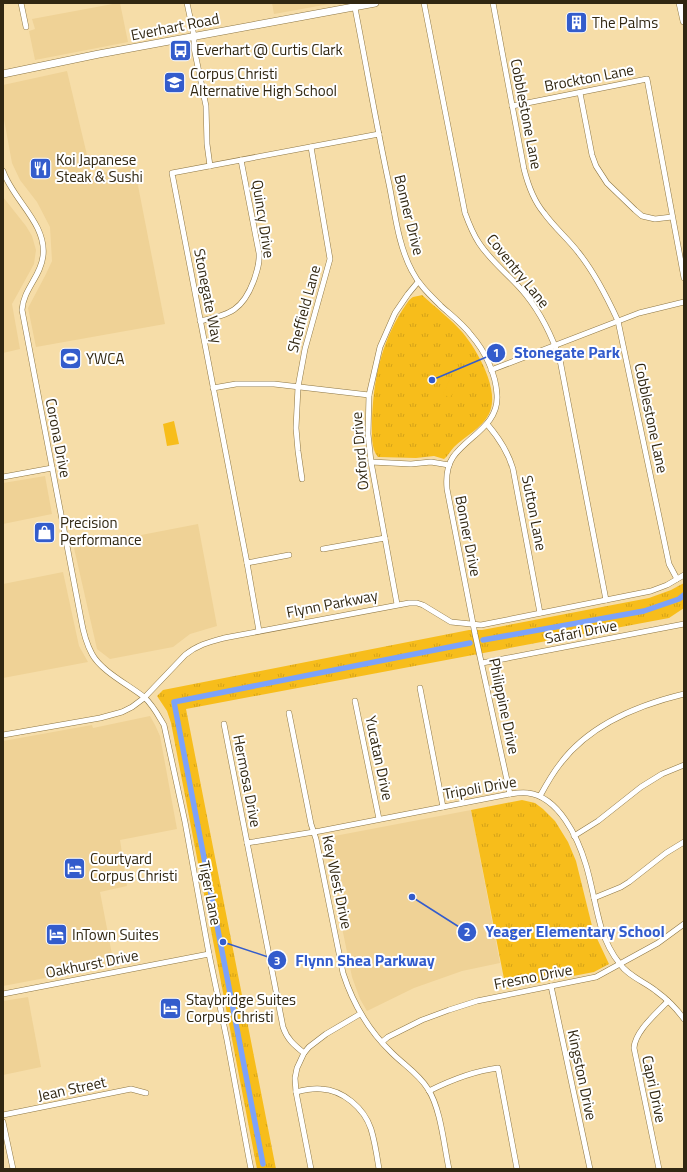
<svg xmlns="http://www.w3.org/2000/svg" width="687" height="1172" viewBox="0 0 687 1172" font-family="'Titillium Web',sans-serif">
<defs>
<pattern id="park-tufts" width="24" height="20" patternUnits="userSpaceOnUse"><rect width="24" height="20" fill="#f7bd1b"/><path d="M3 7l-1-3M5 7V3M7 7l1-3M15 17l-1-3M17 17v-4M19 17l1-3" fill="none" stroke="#d4a218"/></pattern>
</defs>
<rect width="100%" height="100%" fill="#f6dda8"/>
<g fill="#efd296">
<polygon points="118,3 120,3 128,42 35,60 29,31 35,29 32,19"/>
<polygon points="272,3 335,3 274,14"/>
<polygon points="67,71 92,176 134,165 165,324 36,347 28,308 46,274 52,261 50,227 37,202 20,180 12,163 3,114 3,85"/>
<polygon points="3,197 26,226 32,236 36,250 34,264 12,304 20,349 3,353"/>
<polygon points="45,476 52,514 3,524 3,483"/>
<polygon points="198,524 217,626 190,634 173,647 110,659 97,649 74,548"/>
<polygon points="63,572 79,646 88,662 3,678 3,584"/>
<polygon points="150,716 155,725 160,736 177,829 120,840 127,886 100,892 114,965 3,986 3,741 92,725 93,728"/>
<polygon points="471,810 500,963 462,971 414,988 367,1011 360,999 352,977 324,838"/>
<polygon points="28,997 41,1067 3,1075 3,1001"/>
</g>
<g fill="url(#park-tufts)">
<path d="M 422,295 C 435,307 452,320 463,333 C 477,350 501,391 489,414 C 482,428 465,436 454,447 C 450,451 448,456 444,459 L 434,456 L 416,458 L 378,457 C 371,449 372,434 372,424 C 373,382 380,345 403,309 C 406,305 409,299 413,297 C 416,296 420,296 422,295 Z"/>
<polygon points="684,583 684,608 669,618 186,709 276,1169 257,1169 171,723 167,711 157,696 163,690 469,630 482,630 649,598 671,590"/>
<polygon points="522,800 535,803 543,809 555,821 568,842 576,861 593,930 609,964 594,972 506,989 471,810"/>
</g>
<g fill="#f7bd1b">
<polygon points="451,377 460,381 450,398 443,394"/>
<polygon points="174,421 179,444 167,446 163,424"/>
</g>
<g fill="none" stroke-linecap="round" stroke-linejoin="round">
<g stroke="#7ca2fa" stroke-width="5.5">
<polyline points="483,640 644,611 679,599 684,595"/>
<polyline points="263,1164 174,702 470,643"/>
</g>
<defs>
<g id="minor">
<polyline points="21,3 26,27"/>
<polyline points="187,3 194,36 194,48 206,106 207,144 210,166"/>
<path d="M 354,3 C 366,63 376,124 389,184 C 395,213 398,245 412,271 C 419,285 430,295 441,306 C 451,315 463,324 471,335 C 485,351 496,374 497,395 C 499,425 468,436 453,457 C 447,466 446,478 447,489 L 475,634 L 510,794"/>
<path d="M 424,3 L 465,213 C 469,224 473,234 479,243 C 492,263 512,277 526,295 C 542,315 552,336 560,360 L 606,600"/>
<path d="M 493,3 L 524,169 C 528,185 533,200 544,213 C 554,227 568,239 578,252 C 595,273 607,297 618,321 L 669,564 L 677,579"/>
<polyline points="580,93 592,155 596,166 607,183 635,210 642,216 655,219 672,217"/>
<polyline points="512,106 647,79 684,278"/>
<path d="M 3,171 C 13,200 47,224 43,256 C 41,276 23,290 22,310 L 81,619 C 83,631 86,643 92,654 C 101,671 129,685 144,697 C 153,705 158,715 164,725 L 185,822 L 209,954 L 227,1040 L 249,1159 L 251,1169"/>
<path d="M 200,321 C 230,315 243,310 254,280 C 257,271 260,263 259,253 L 241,160"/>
<polyline points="491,370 639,313 684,302"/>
<polyline points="213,388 236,384 274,384 369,395"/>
<path d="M 487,424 C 499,438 508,451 513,469 L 540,613"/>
<polyline points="371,462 411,464 431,462 449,465"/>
<polyline points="3,477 52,468"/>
<polyline points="302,479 298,451 296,428 298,387 305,349 330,259 311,147"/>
<polyline points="323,549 385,538"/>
<polyline points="247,563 289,555"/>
<polyline points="397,604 371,462 368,434 369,395 380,347 395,313 408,294 418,282"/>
<polyline points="259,631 247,563 172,173 379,134"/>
<polyline points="482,663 684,624"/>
<polyline points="420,688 443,807"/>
<polyline points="355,701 379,819"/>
<path d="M 289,713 L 311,824 L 316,839 L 343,973 C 353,1004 368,1030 392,1053 C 404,1065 419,1074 428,1089 C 441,1109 444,1146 449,1169"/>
<path d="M 224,724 L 283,1027 C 287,1039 294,1045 304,1053"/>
<path d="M 3,735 L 100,718 L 122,712 L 132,707 L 144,698 L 185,655 C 197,645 209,642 224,638 L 409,603 L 417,603 L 423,605 L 451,622 L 481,625 L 651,591 L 667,585 L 684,575"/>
<path d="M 540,796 C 546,785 552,774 560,764 C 589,725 638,705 684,694"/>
<polyline points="574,836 598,821 641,787 662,774 684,765"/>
<path d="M 247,843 L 320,831 L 510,794 C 516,793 522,792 528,793 C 559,797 578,838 586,865 C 592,885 595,906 601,927 C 605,940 611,953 620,964 C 628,976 645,982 656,991 C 667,999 676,1008 684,1019"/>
<polyline points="594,898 621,887 629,882 666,853 684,842"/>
<polyline points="551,986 590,1169"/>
<polyline points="3,994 209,954"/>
<polyline points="382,1042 388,1037 422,1020 449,1010 477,1001 596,977 658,943 684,924"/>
<path d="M 429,1091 C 451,1080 474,1071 498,1068 L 517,1169"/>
<path d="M 296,1092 C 304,1090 312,1088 321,1089 C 343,1090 364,1108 371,1129 C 375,1142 377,1156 379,1169"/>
<polyline points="3,1115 131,1089 146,1093"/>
<polyline points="3,1122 13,1169"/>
<polyline points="311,1169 296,1092 295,1078 297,1068 304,1053 309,1047 326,1034 360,1014"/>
<path d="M 659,1169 L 634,1048 C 635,1031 657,1013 668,1001"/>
</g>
<g id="major">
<polyline points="680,3 684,21"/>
<polyline points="3,74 99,54 375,3"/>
</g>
</defs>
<use href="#minor" stroke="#8d7644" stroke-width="6"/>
<use href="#major" stroke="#8d7644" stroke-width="8"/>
<use href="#minor" stroke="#fff" stroke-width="5"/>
<use href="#major" stroke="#fff" stroke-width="7"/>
</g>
<defs>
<symbol id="building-square" viewBox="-11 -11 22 22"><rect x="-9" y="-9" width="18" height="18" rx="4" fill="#335ccc" stroke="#fff"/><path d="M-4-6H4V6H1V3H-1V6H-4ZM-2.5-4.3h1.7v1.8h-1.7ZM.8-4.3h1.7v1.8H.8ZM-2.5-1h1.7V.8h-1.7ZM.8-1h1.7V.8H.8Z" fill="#fff"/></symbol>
<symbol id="bus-square" viewBox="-11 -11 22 22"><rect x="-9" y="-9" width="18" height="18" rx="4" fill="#335ccc" stroke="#fff"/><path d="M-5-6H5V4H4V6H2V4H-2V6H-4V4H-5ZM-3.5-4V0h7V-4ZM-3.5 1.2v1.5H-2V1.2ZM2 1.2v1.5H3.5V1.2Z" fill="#fff"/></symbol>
<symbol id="school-square" viewBox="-11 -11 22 22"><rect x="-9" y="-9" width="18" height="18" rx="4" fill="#335ccc" stroke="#fff"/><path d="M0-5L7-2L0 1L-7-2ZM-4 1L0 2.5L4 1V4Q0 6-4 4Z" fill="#fff"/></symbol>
<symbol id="restaurant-square" viewBox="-11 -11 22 22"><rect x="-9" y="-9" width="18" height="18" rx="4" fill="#335ccc" stroke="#fff"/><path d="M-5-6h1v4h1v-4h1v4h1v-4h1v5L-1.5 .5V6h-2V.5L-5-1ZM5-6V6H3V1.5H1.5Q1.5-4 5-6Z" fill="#fff"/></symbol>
<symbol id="stadium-square" viewBox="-11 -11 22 22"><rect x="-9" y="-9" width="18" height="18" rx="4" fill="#335ccc" stroke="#fff"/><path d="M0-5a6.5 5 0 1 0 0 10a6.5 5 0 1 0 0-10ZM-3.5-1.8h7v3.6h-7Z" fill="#fff"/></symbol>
<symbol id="shop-square" viewBox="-11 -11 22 22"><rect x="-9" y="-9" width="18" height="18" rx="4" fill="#335ccc" stroke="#fff"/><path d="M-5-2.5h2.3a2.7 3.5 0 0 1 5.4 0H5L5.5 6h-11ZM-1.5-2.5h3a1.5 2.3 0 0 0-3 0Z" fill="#fff"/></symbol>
<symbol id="hotel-square" viewBox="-11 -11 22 22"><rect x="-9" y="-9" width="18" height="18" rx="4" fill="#335ccc" stroke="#fff"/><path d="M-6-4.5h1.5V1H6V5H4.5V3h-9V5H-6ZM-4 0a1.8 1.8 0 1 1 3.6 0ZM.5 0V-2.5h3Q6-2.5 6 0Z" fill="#fff"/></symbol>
</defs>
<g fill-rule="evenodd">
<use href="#building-square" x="564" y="10" width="25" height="25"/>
<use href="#bus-square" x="168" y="38" width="25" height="25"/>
<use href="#school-square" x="162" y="70" width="25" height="25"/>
<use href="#restaurant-square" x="28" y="156" width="25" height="25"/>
<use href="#stadium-square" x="58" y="346" width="25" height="25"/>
<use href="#shop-square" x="32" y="520" width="25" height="25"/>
<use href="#hotel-square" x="62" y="856" width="25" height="25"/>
<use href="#hotel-square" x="44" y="922" width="25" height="25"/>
<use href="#hotel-square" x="158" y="996" width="25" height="25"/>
</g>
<g text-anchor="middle" stroke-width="4" stroke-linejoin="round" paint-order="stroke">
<g font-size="15" fill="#312712" stroke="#fff" text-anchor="start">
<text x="592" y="28">The Palms</text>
<text x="196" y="55">Everhart @ Curtis Clark</text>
<text x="190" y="79">Corpus Christi<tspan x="190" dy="17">Alternative High School</tspan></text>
<text x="56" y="165">Koi Japanese<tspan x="56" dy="17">Steak &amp; Sushi</tspan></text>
<text x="86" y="364">YWCA</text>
<text x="60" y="528">Precision<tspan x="60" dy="17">Performance</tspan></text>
<text x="90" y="864">Courtyard<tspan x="90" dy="17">Corpus Christi</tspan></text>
<text x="72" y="940">InTown Suites</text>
<text x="186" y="1005">Staybridge Suites<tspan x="186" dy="17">Corpus Christi</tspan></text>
</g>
<g font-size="15" fill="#312712" stroke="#fff">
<text transform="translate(175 27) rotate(-11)" y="5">Everhart Road</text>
<text transform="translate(589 78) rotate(-11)" y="5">Brockton Lane</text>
<text transform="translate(526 114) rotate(79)" y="5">Cobblestone Lane</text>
<text transform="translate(409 215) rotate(76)" y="5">Bonner Drive</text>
<text transform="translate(263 219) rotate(81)" y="5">Quincy Drive</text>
<text transform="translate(518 271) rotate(51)" y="5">Coventry Lane</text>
<text transform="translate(208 296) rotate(79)" y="5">Stonegate Way</text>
<text transform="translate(304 309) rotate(-75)" y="5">Sheffield Lane</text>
<text transform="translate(651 418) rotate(78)" y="5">Cobblestone Lane</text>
<text transform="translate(58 438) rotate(79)" y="5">Corona Drive</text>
<text transform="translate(360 451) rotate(-95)" y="5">Oxford Drive</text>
<text transform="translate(534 513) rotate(79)" y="5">Sutton Lane</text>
<text transform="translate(468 536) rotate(79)" y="5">Bonner Drive</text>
<text transform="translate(332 604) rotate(-11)" y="5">Flynn Parkway</text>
<text transform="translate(581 632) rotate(-11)" y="5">Safari Drive</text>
<text transform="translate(504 706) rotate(78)" y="5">Philippine Drive</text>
<text transform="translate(379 758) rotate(78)" y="5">Yucatan Drive</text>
<text transform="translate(247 781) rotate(79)" y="5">Hermosa Drive</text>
<text transform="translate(480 788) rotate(-10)" y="5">Tripoli Drive</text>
<text transform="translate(337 882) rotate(78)" y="5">Key West Drive</text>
<text transform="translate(210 893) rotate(79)" y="5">Tiger Lane</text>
<text transform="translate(92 964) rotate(-11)" y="5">Oakhurst Drive</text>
<text transform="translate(533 977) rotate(-11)" y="5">Fresno Drive</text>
<text transform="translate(582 1075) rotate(78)" y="5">Kingston Drive</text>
<text transform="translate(72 1089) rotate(-12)" y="5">Jean Street</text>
<text transform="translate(654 1089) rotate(78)" y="5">Capri Drive</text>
</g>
</g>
<path fill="none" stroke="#335ccc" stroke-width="1.5" d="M432 380L496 353M412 897L467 932M223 942L277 960"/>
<g fill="#335ccc" stroke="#fff" stroke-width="1.5">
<circle cx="432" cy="380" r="4"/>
<circle cx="412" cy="897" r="4"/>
<circle cx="223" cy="942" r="4"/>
<circle cx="496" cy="353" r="10"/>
<circle cx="467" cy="932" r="10"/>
<circle cx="277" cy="960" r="10"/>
</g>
<g font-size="12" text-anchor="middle" font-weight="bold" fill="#fff">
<text x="496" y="357">1</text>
<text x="467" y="936">2</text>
<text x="277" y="965">3</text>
</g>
<g font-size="16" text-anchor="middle" font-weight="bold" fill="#335ccc" stroke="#fff" stroke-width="4" stroke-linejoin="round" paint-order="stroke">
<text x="567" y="358">Stonegate Park</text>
<text x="575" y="937">Yeager Elementary School</text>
<text x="365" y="966">Flynn Shea Parkway</text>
</g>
<rect width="687" height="1172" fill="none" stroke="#312712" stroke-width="8"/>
</svg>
